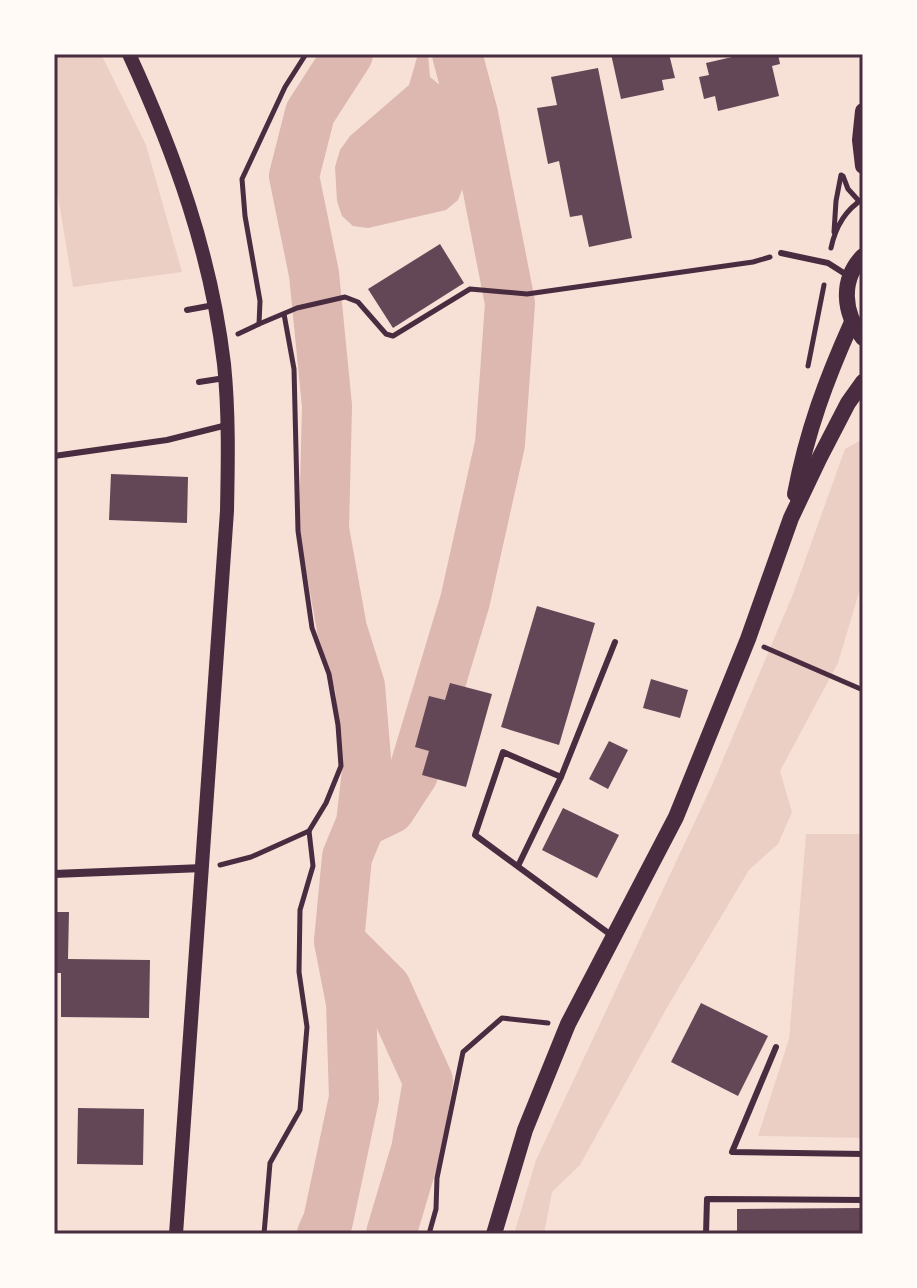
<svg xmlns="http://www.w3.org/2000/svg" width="917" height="1288" viewBox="0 0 917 1288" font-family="Jost,sans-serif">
<rect width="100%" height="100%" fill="#f7e1d7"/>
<g fill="#ebcfc5">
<polygon points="54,54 101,54 146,145 182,272 73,287 54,172"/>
<polygon points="863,439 863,579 838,663 780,771 792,812 778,844 749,870 669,1004 580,1165 552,1192 544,1234 514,1234 536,1160 713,783 793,594 845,449"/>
<polygon points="806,834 863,834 863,1138 758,1136 789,1039"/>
</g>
<polygon fill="#dcb8b0" points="418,54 428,54 430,77 441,86 449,99 464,185 458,200 446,210 368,228 353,226 342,216 337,201 335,167 340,150 350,136 409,85"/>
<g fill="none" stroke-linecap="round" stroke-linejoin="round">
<g stroke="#dcb8b0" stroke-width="50">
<polyline points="361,823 390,809 413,774 465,601 500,444 510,303 473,114 457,54"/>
<polyline points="339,941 386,988 428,1081 416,1150 391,1234"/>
<polyline points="322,1234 328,1221 354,1098 351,1003 339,941 347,857 361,823 367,771 360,686 342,629 324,529 327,406 314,274 294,176 310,113 348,54"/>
</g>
</g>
<g fill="#644757">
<polygon points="611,54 656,54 657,56 669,54 675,78 662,80 664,90 621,99"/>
<polygon points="745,54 778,54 780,64 772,66 779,96 718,111 715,96 704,99 699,77 709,75 706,63"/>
<polygon points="598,68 632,238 589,247 582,215 570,217 559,161 548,164 537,108 557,105 551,77"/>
<polygon points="440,244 464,283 393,328 368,289"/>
<polygon points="111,474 188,477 187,523 109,520"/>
<polygon points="537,606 595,623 559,745 501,727"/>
<polygon points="651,679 688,690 680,718 643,708"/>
<polygon points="450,683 492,694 466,787 422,775 429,751 415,747 429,696 445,700"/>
<polygon points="609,741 628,750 608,789 589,779"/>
<polygon points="563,808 619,835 597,878 542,850"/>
<polygon points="54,912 69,912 68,959 150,960 149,1018 61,1017 61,973 54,973"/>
<polygon points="701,1003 768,1036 738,1096 671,1062"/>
<polygon points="78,1108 144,1109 143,1165 77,1164"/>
<polygon points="863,1208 863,1234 737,1234 737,1209"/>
</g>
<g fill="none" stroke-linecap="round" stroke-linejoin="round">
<g stroke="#4a2c40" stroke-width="5">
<polyline points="843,176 848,189 859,201"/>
<polyline points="834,232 836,201 841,175"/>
<path d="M 831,248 C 835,229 845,210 863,199"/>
<polyline points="259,324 297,308 345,297 358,302 386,334 393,336 470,289 527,294 753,262 770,257"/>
<polyline points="238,334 259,324 260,301 245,216 242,179 285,87 306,54"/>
<polyline points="808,366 824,285"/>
<polyline points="764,647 863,690"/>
<polyline points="220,865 251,857 309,831"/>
<polyline points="264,1234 270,1163 300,1110 307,1027 299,972 300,910 313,866 309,831 326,803 341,766 338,725 329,674 312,628 298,531 294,369 284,314"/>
<polyline points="429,1234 436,1209 437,1178 463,1052 502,1018 548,1023"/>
</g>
<g stroke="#4a2c40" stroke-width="6">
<polyline points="781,253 828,263 850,277"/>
<polyline points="187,310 214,305"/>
<polyline points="199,382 225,378"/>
<polyline points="54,456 167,440 227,425"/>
<polyline points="561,777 615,642"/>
<polyline points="518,866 561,777 503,752 475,835 611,935"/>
<polyline points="776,1047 732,1152 863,1154"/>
<polyline points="706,1234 707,1199 863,1200"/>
</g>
<polyline stroke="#4a2c40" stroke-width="8" points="54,874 203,868"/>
<path stroke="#4a2c40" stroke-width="14" d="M 129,54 C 175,154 211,254 224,364 C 229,413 228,462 227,511 L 176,1234"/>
<g stroke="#4a2c40" stroke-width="16">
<polyline points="863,111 860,140 863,166"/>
<path d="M 863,256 C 840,280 843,313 863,338"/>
<path d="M 795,494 C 807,431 826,380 852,322"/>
<polyline points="494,1234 525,1130 568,1024 676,817 748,639 791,518 819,459 848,403 863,382"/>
</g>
</g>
<rect width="917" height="1288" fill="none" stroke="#fffaf5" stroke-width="112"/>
<rect x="56" y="56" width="805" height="1176" fill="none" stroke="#4a2c40" stroke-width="3"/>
</svg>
